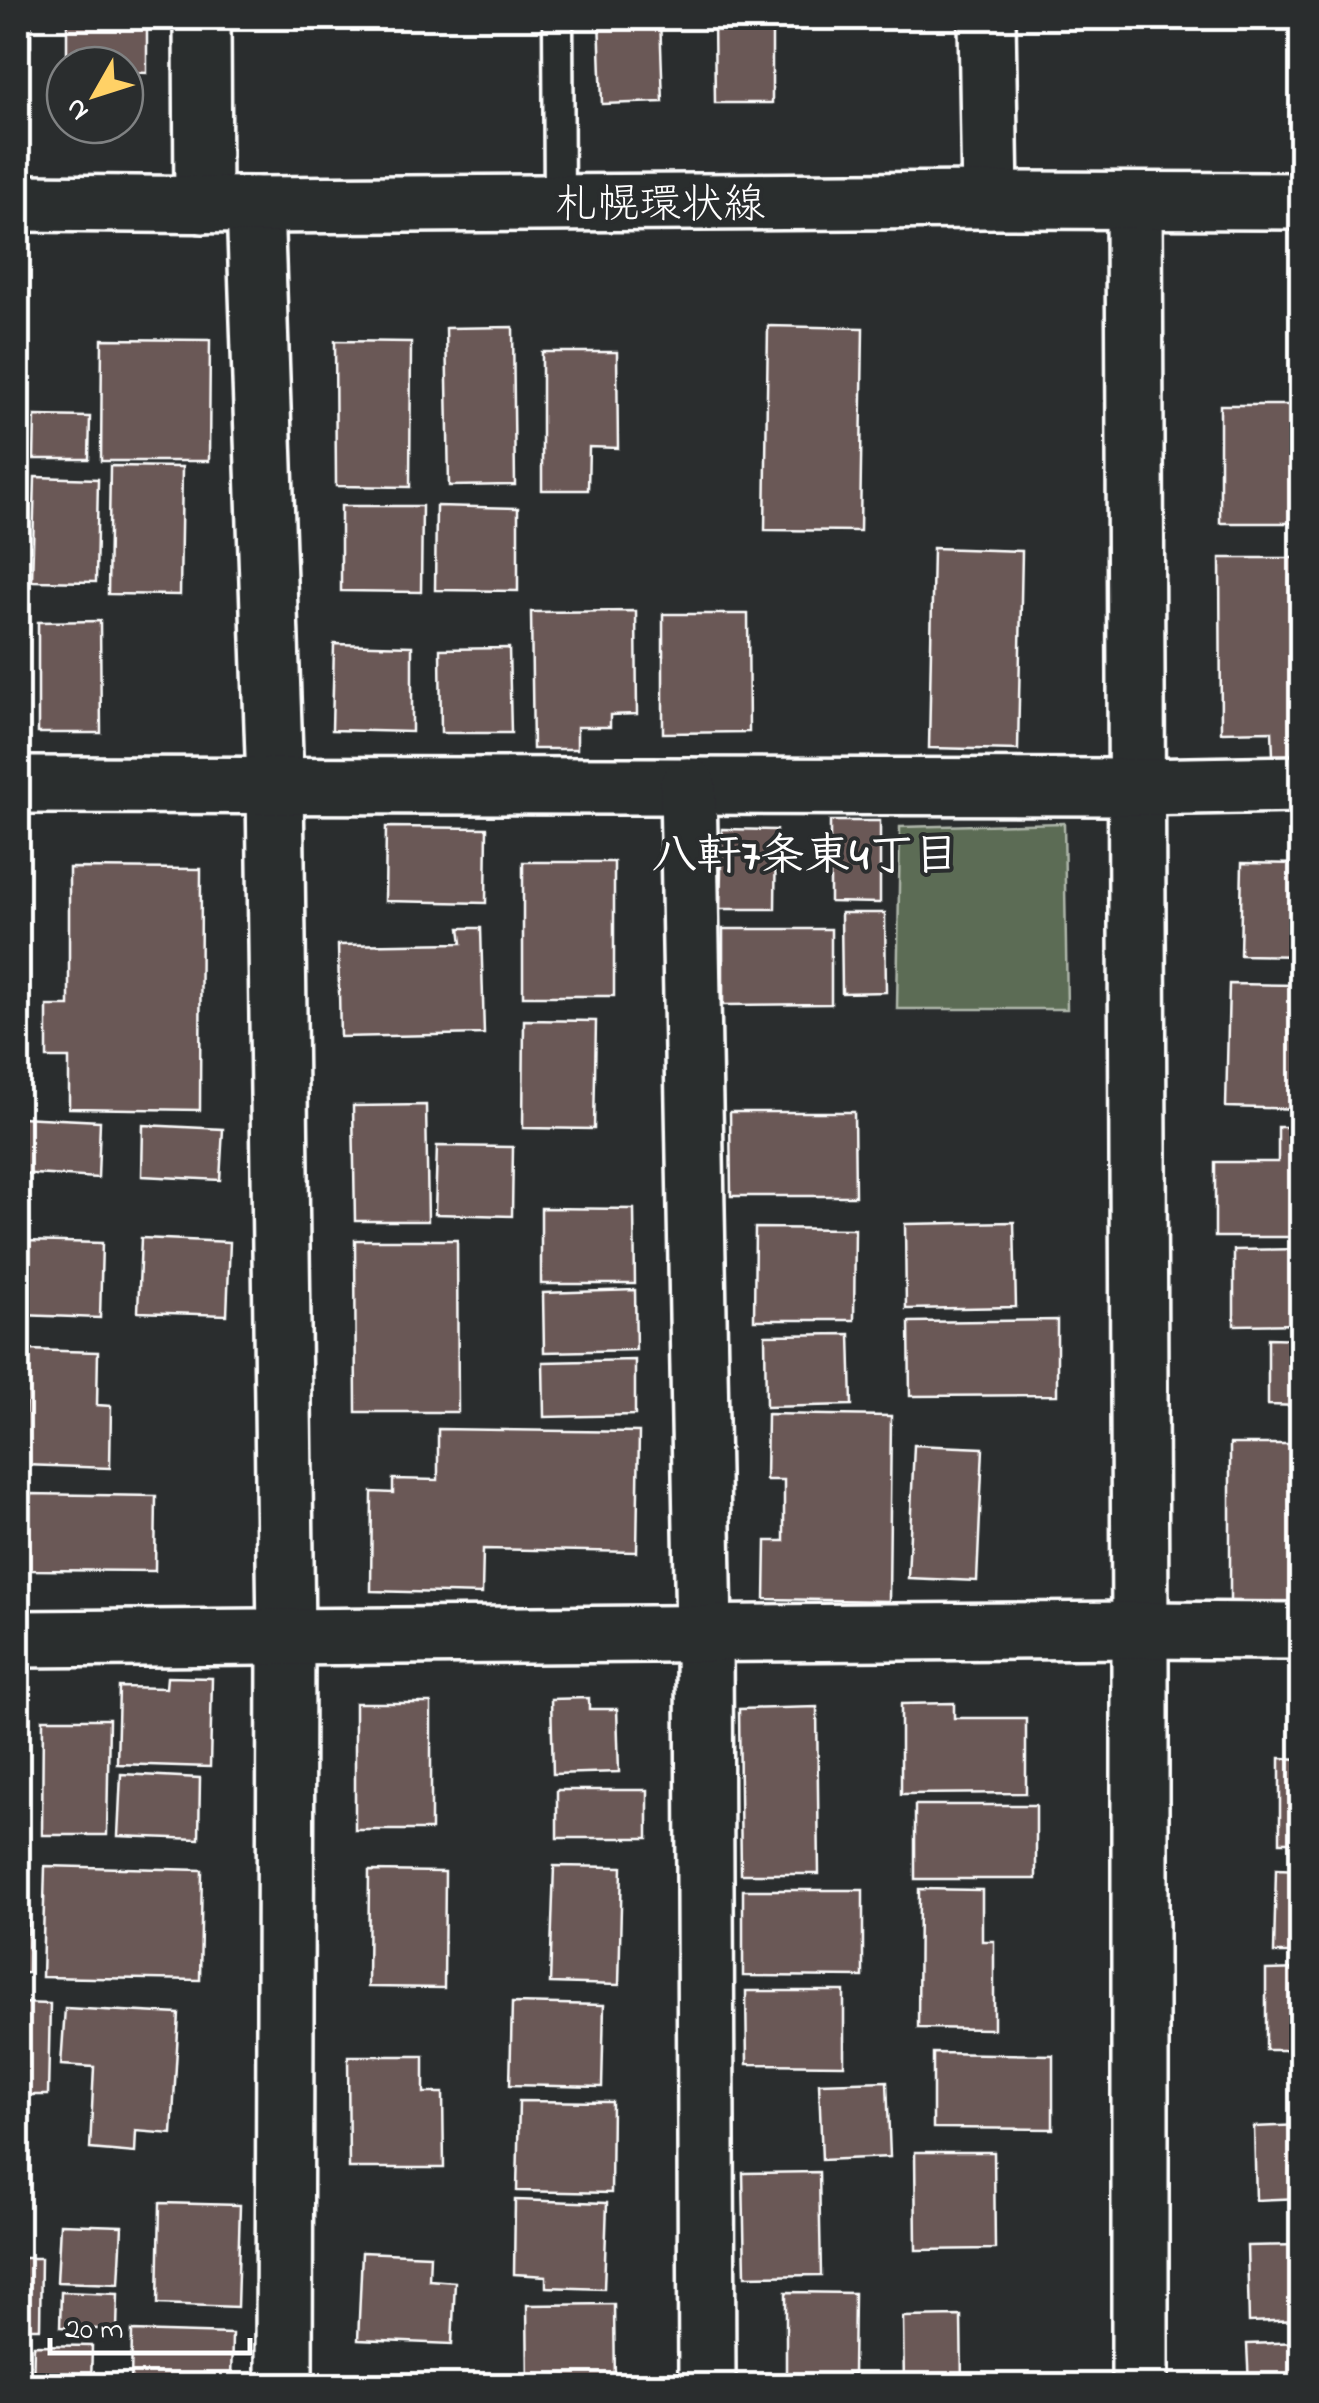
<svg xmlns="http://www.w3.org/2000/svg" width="1319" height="2403" viewBox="0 0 1319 2403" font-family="'Indie Flower','Klee One',sans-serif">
<rect width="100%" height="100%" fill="#2a2d2e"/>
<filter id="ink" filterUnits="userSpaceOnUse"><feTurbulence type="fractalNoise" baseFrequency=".01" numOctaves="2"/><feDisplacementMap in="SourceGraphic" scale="20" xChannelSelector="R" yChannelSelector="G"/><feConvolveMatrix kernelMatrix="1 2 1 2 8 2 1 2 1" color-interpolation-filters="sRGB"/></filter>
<g filter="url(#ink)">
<polygon fill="#5c6c54" stroke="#aeb6aa" stroke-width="2.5" points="1064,823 1067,1009 897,1009 900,827"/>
<g fill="#6b5957" stroke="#fff" stroke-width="2.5">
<rect x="18" y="18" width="13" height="29"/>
<polygon points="67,18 147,18 147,73 125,72 125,65 67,65"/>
<polygon points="599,18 660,18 663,102 602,104"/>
<polygon points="714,18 772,18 772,103 715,103"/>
<polygon points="768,326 863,328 860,531 765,530"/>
<polygon points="513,327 515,485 449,486 446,328"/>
<polygon points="102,339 210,340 209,461 101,461"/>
<polygon points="335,341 411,342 410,487 336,486"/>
<polygon points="542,352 617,352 618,448 589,447 588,490 542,490"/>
<polygon points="18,391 25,392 23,530 18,530"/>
<rect x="1220" y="405" width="82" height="118"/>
<polygon points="35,416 90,417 89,459 34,459"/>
<polygon points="110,466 182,467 180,595 108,594"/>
<polygon points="35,477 98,479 96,582 32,581"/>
<polygon points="341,506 422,506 421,592 341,591"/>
<polygon points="436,506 518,508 518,591 435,590"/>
<polygon points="933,548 1022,551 1018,750 929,748"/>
<polygon points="1220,558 1302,558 1302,755 1273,755 1272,731 1221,732"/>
<polygon points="636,611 637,714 610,715 610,727 577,727 577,749 533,749 531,612"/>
<polygon points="663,614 748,614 749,732 663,733"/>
<polygon points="100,621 101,733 38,733 38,622"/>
<polygon points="334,644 412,646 412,732 332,730"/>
<polygon points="509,648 511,733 441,733 440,649"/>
<polygon points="830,821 880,821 880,903 830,902"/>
<polygon points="386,827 487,828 486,903 385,901"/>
<polygon points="722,829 776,830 775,909 720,909"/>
<rect x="523" y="862" width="91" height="134"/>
<polygon points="1242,863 1302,864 1302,956 1240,955"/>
<polygon points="69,868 201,869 200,1110 69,1108 69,1058 47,1058 47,1006 69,1006"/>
<polygon points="841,913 885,913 886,992 842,993"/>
<polygon points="460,928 481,928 484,1034 340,1037 338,945 462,943"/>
<polygon points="723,929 831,929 831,1004 723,1005"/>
<polygon points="1229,984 1302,985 1302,1109 1226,1107"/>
<polygon points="524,1020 596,1021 594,1129 523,1128"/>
<polygon points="426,1105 428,1221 355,1221 353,1106"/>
<polygon points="730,1112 854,1112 855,1196 731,1196"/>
<polygon points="20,1117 100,1121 98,1178 18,1173"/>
<polygon points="143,1125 223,1129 220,1180 142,1176"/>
<polygon points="1278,1127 1302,1127 1302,1237 1215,1237 1215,1162 1278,1162"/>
<polygon points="437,1146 513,1147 512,1216 435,1214"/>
<polygon points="541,1208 634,1209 635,1284 541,1284"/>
<polygon points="1014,1222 1016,1307 906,1309 905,1224"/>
<polygon points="755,1228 855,1229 854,1320 754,1320"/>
<polygon points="141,1238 230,1242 227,1315 138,1312"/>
<polygon points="355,1240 457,1240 458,1412 356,1412"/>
<polygon points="24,1241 102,1243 100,1318 21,1315"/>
<polygon points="1302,1249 1302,1324 1234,1325 1234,1250"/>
<polygon points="635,1290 636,1350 544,1352 543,1293"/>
<polygon points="1057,1320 1057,1395 910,1396 909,1322"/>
<polygon points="850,1334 852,1405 766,1407 765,1335"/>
<polygon points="1268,1338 1302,1339 1302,1406 1268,1405"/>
<polygon points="27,1350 98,1352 97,1405 111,1406 110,1468 24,1465"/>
<polygon points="635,1360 635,1415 544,1417 543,1362"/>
<polygon points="767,1414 891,1416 889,1601 765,1599 766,1541 784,1541 784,1480 766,1480"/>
<polygon points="438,1429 639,1432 637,1552 483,1549 482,1594 371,1591 372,1492 393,1493 393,1479 438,1480"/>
<polygon points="1230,1444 1299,1444 1298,1605 1230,1604"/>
<polygon points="914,1445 983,1448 977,1581 908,1578"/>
<polygon points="29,1494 156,1496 155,1571 29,1570"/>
<polygon points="167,1677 212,1678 210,1767 117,1764 119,1687 166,1688"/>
<polygon points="589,1698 589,1709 617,1709 619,1772 553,1774 551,1699"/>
<rect x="355" y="1703" width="76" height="127"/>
<polygon points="954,1703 954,1718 1026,1718 1026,1793 901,1794 901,1704"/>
<polygon points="817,1707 819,1874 741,1874 739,1709"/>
<polygon points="43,1719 109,1719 107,1835 42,1835"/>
<polygon points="1280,1758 1302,1759 1302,1842 1280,1842"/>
<polygon points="121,1774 200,1778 199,1839 118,1836"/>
<rect x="557" y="1790" width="91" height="48"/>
<rect x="915" y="1805" width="121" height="74"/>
<polygon points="45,1866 202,1870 200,1980 42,1977"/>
<polygon points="554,1866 622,1867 619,1985 550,1983"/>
<polygon points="1276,1869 1302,1870 1302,1953 1274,1953"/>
<polygon points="369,1871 445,1872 444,1988 368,1987"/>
<polygon points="18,1877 29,1877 28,1973 18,1973"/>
<polygon points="919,1889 982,1890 982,1941 994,1941 994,2029 918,2028"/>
<polygon points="743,1890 863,1890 863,1977 743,1976"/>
<polygon points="1302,1969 1302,2050 1266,2050 1266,1970"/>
<polygon points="746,1991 844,1991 844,2065 747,2064"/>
<polygon points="18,2003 50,2004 48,2095 18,2095"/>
<polygon points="512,2003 604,2005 602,2087 510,2085"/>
<polygon points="65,2008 179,2014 172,2134 136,2131 135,2153 90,2149 94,2067 61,2065"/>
<polygon points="933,2053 1053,2055 1053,2129 933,2128"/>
<polygon points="348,2056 424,2056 424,2093 443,2093 444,2168 349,2168"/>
<polygon points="887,2081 890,2157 822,2160 819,2083"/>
<polygon points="519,2101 612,2102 611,2193 517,2191"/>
<polygon points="1302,2125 1302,2198 1256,2200 1254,2127"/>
<polygon points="915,2152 994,2152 995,2249 916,2250"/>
<polygon points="819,2172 821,2275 745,2276 743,2173"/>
<polygon points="515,2200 607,2203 604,2289 546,2287 546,2276 514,2274"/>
<polygon points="160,2203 240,2205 237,2307 158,2304"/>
<polygon points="60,2224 122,2226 119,2284 57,2282"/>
<polygon points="1302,2245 1302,2320 1249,2322 1247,2246"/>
<polygon points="362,2252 430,2255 429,2280 455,2282 452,2344 358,2340"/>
<polygon points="18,2258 41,2258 40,2328 18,2328"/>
<polygon points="61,2292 118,2294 117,2330 60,2327"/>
<polygon points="786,2292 854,2293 853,2375 786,2374"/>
<polygon points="614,2304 615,2386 528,2386 527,2305"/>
<polygon points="961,2316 962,2386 904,2386 903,2317"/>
<polygon points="132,2331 232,2334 231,2386 131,2386"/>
<polygon points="1302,2342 1302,2386 1249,2386 1247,2344"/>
<polygon points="34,2345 92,2346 91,2386 33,2386"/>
<rect x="782" y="2383" width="71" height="3"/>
</g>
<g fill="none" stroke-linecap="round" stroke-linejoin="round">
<defs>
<polyline id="lane" points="558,18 559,203"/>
<g id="street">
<polyline points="202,18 203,205"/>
<polyline points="987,18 990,200"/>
<polyline points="1134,202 1140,1630 1140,2386"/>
<polyline points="255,205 275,784 286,1636 284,2386"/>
<polyline points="18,785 1136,787 1302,784"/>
<polyline points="688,786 704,1633 707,2386"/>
<polyline points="18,1639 1140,1630 1302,1631"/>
</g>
<polyline id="primary" points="18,203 255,205 990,200 1302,201"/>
</defs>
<use href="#lane" stroke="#fff" stroke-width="35"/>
<use href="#street" stroke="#fff" stroke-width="62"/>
<use href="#primary" stroke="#fff" stroke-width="62"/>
<use href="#lane" stroke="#2a2d2e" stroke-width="28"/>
<use href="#street" stroke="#2a2d2e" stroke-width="55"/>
<use href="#primary" stroke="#2a2d2e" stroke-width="55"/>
</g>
</g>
<g text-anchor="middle" stroke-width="8" stroke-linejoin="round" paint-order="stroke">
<g font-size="42" fill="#fff" stroke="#2a2d2e">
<text x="660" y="217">札幌環状線</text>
</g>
<g font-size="45" font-weight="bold" fill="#fff" stroke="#2a2d2e">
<text x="805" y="869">八軒7条東4丁目</text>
</g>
</g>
<rect width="1319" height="2403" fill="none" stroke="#2a2d2e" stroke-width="60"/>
<rect x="30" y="30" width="1259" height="2343" fill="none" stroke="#fff" stroke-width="4" filter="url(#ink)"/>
<g transform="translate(95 95) rotate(231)"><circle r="48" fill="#2a2d2e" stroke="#7f8182" stroke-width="2.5"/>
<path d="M0-8L18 38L0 25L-18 38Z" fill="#ffd166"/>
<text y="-15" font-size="28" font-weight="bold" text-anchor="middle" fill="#ffffff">N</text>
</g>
<path d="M50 2338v15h200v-15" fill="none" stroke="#ffffff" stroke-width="5"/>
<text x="65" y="2338" font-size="30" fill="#ffffff" stroke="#2a2d2e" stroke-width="8" paint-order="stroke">20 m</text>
</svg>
